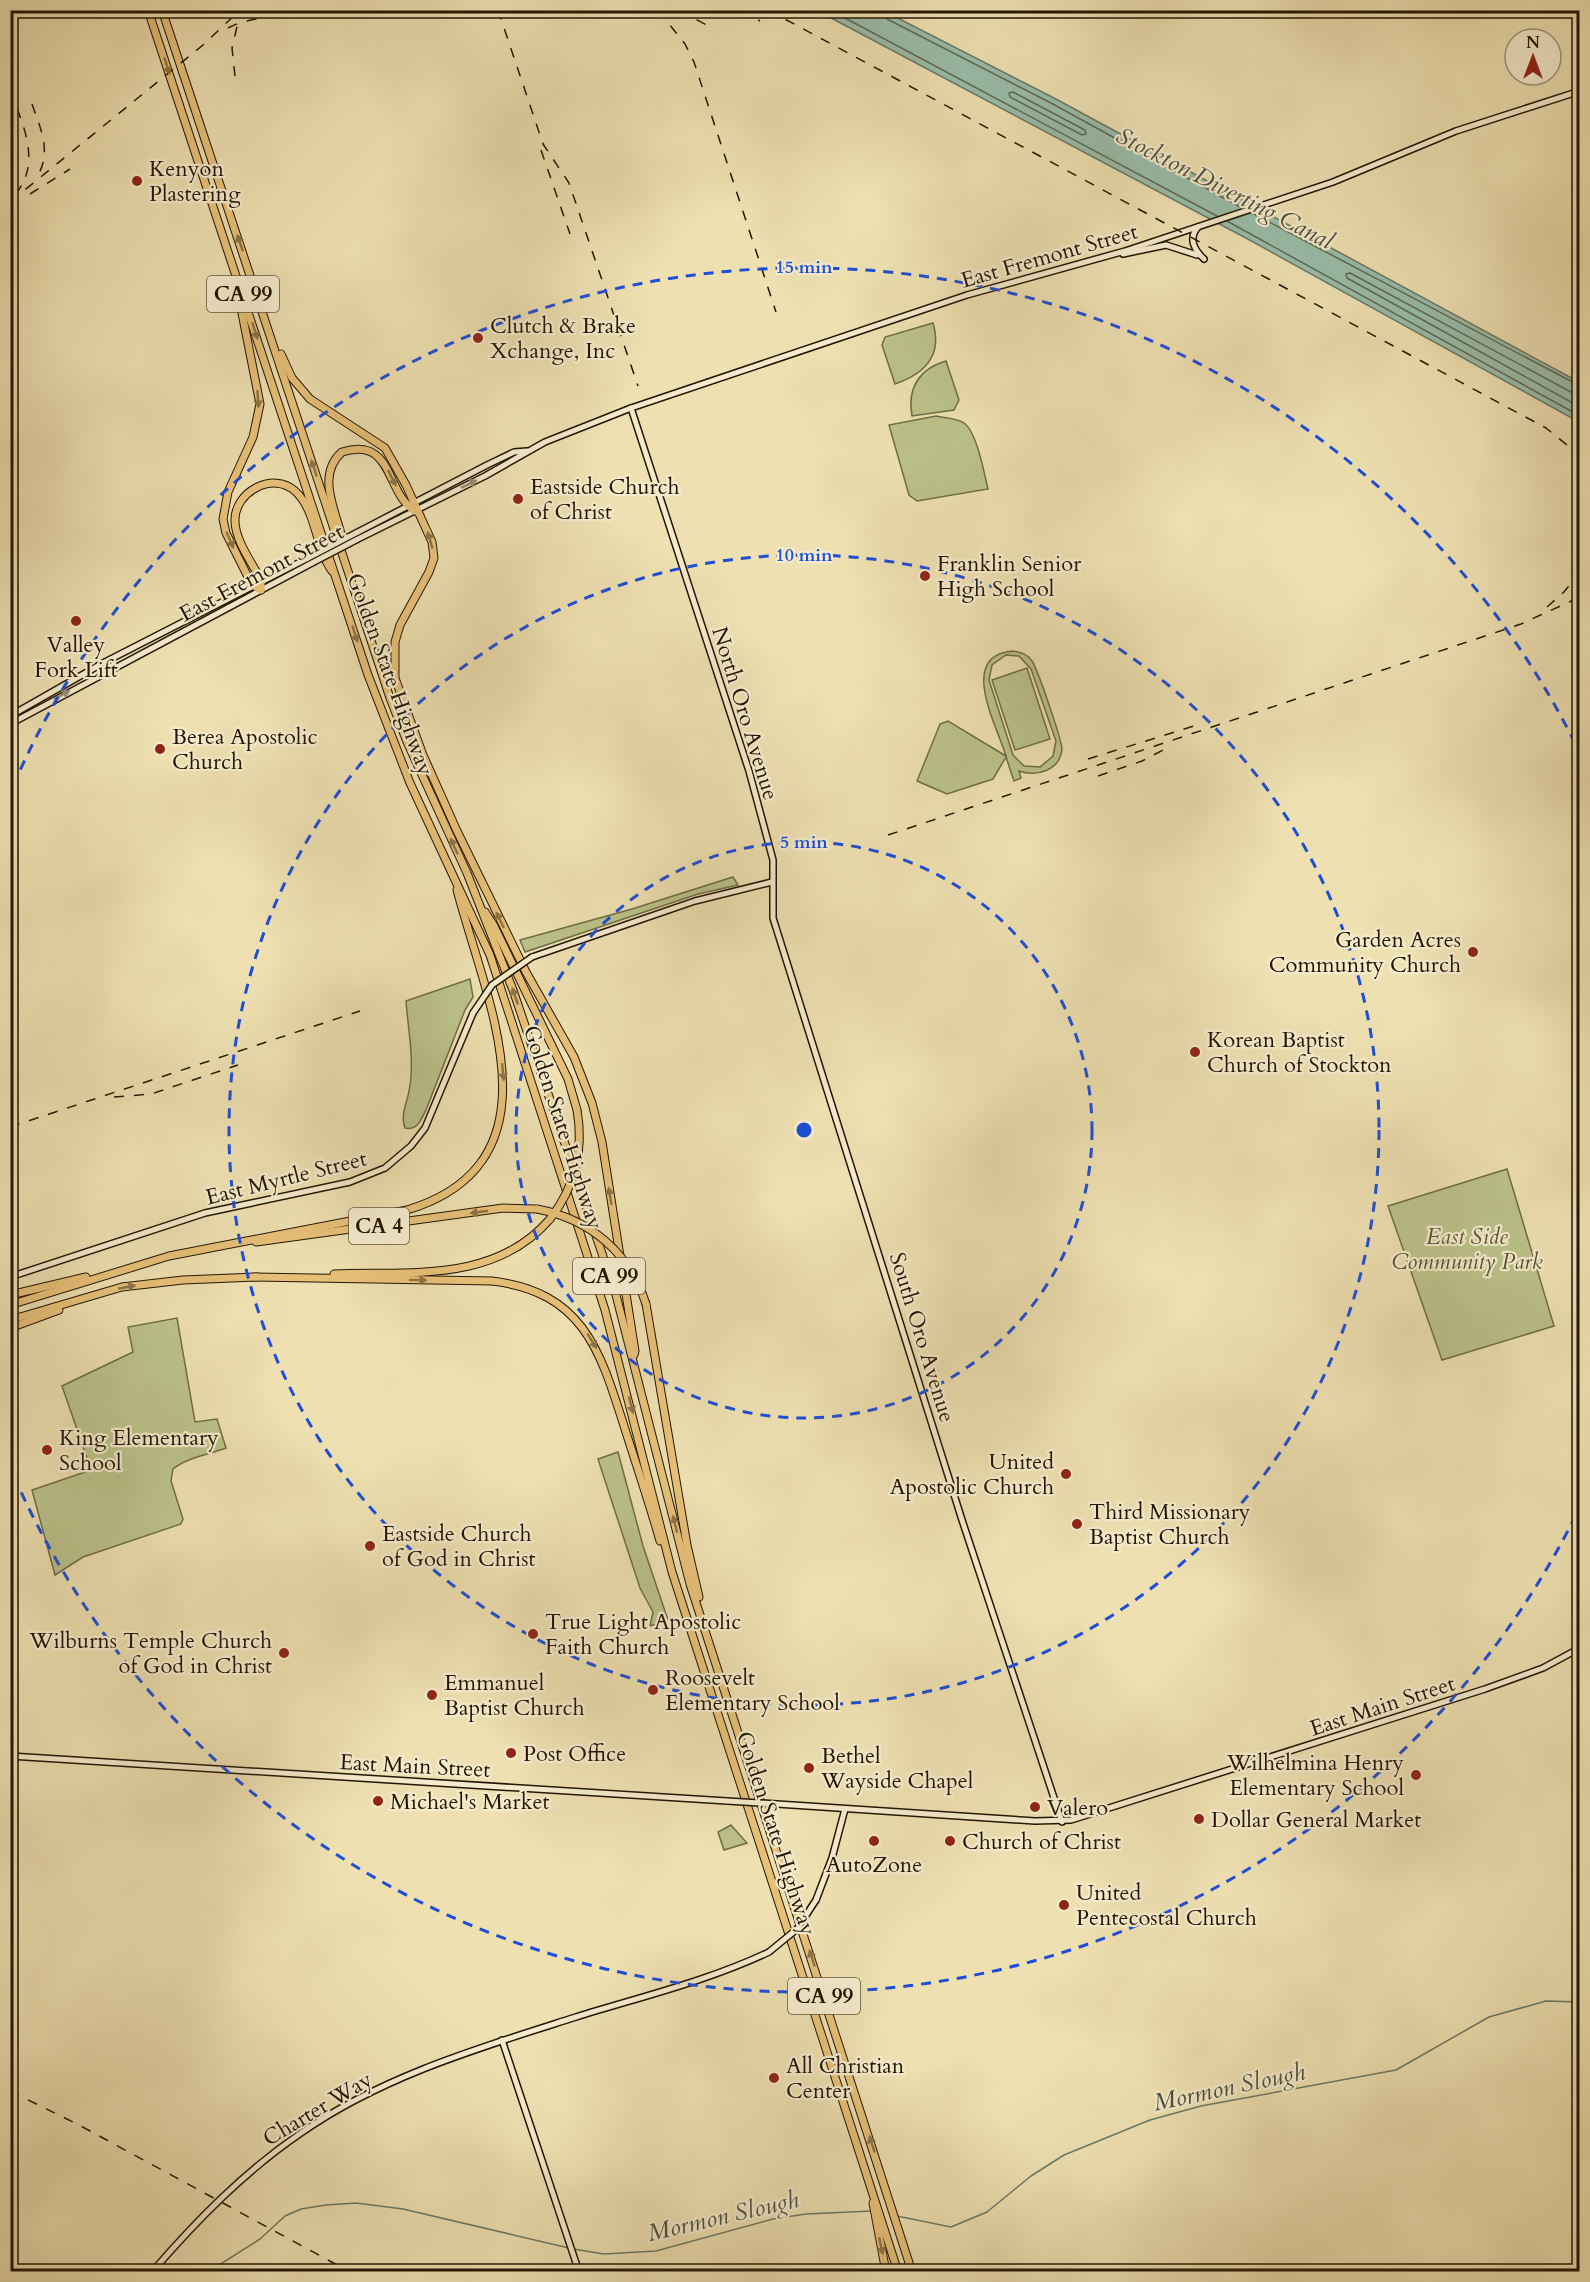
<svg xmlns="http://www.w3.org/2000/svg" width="1590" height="2282" viewBox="0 0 1590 2282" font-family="Cardo,serif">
<rect width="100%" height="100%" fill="#eee0b1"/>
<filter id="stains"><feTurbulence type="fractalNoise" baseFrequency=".00333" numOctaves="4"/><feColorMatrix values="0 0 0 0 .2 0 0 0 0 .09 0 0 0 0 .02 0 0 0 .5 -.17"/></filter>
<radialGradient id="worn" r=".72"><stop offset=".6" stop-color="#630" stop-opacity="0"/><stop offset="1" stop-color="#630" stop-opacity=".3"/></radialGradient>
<g fill="#bbc28a" stroke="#6e6c47" stroke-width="1.5" fill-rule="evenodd">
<path d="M 933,323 C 943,356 924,374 895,384 L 882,345 L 885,337 Z"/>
<path d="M 946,361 L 959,400 L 954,410 L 912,416 C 907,388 919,369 946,361 Z"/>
<path d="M 936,416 C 945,418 957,418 964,423 C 977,432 984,473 988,489 L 917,501 L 909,495 L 889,425 Z"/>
<path d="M 1013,651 C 1020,652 1028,654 1032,661 C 1038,670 1062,741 1062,749 C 1060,771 1036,777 1019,771 L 1021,778 L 1014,781 L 1006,757 L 993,779 L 947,794 L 917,781 L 940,724 L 948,721 L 1006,756 C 997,726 957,655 1013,651 ZM 1006,655 L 1019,656 L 1031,669 L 1056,741 L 1053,756 L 1040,767 L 1024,766 L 1013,755 L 989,680 L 992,665 Z"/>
<polygon points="1027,668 1050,739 1015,750 992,680"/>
<polygon points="733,877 738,885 698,894 525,952 520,940 632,909"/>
<path d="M 470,979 L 473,997 L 465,1010 L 426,1110 C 421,1119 418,1131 405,1128 C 400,1116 407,1103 409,1091 C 415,1063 408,1029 406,1001 Z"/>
<polygon points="1507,1169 1554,1326 1442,1360 1388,1206"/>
<path d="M 177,1318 L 195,1422 L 217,1419 L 226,1448 C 208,1455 188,1457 173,1469 L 171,1481 L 183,1519 L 181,1524 L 83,1557 L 55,1575 L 32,1490 L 91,1470 L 62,1386 L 133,1352 L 128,1327 Z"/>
<polygon points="618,1452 643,1546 668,1620 650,1626 653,1612 640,1588 598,1459"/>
<polygon points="731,1825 747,1843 724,1850 718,1832"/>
</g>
<polygon fill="#99bda9" stroke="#697a67" stroke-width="1.5" points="818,11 884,11 1054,98 1579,382 1579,422 1244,237"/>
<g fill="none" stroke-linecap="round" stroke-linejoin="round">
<g stroke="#5e6956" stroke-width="1.5">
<polyline points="830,10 1217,216"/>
<polyline points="883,10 887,19 1051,103 1242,208"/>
<polygon points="1013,92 1085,130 1086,134 1082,135 1010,97 1009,93"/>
<polyline points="1252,213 1580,386"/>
<polyline points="1227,221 1580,416"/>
<polyline points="1580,394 1571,392 1350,273 1346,274 1347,278 1580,407"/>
</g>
<g stroke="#697a67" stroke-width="1.5">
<polyline points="897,2216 951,2227 987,2212 1031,2176 1064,2155 1150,2120 1201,2106 1396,2070 1489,2017 1546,2001 1580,2002"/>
<polyline points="573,2249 604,2254 656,2251 773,2219 806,2214 872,2211"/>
<polyline points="208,2272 260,2239 285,2216 301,2209 326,2205 356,2203 403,2209 569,2248"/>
</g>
<defs>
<g id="secondary">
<path d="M 1198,227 C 1188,238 1194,250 1204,259"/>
<polyline points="1123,254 1166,245 1197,255"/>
<polyline points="631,408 749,771 773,860 773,918 962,1520 1062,1822"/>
<polyline points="356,533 487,465 514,452 527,451"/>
<polyline points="358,539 485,476 545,442 631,408 967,295 1125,251 1333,182 1456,131 1580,91"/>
<polyline points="10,716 103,663 308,558"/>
<polyline points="10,724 312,563"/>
<polyline points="532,957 695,901 772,882"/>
<polyline points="10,1277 205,1213 350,1182 385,1168 411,1146 425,1128 473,1013"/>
<polyline points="10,1756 727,1801"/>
<polyline points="777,1804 1035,1821 1071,1820 1485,1689 1543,1668 1580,1648"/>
<polyline points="816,1900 832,1858 845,1809"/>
<polyline points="502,2040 579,2272"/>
<path d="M 152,2272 C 197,2220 244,2172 301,2133 C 382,2076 482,2047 576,2017 C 640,1997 708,1981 769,1952"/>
</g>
<g id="highway">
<polyline points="148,10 368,675 410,783 490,955 605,1310 672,1572 898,2272"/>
<polyline points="162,10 390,698 407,742 467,873 513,990 616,1295 690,1584 912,2272"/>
<polyline points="237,288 260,404 253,437 228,492 223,519 226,533 252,585 261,590"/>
<polyline points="281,354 292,378 310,399 385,448 406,485 432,542 434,558 429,572 400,625 395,642 395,678 423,755 457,831 526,972 574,1057 592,1103 602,1142 635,1351 634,1355"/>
<path d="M 339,541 L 341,534 C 334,507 317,474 342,452 C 394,436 385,493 415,511"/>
<path d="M 261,590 L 261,580 C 252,563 235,540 235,521 C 234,492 273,471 295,491 C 317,511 315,548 332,571"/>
<polyline points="485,912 494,926 568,1079 577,1110"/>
<polyline points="256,1242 503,1208 537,1209"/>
<path d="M 334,1274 C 411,1271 495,1283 550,1219"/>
<path d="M 254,1277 L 492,1281 C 583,1292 600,1350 624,1426 C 636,1464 649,1502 660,1541"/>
<polyline points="10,1295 86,1277"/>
<polyline points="646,1304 687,1545 699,1597"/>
<path d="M 10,1305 L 169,1256 L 407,1210 C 566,1162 485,999 457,890"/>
<polyline points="10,1320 122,1287 183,1280 257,1277"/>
<polyline points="10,1328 59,1310"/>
<polyline points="873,2203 886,2272"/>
</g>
</defs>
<use href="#secondary" stroke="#221504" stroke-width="8"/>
<use href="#highway" stroke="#221504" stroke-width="9"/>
<use href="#secondary" stroke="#f4ebcc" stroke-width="5"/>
<use href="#highway" stroke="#e7c078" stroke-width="7"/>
<g stroke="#221504" stroke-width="1.5" stroke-dasharray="10 10" stroke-linecap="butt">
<polyline points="498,10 543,144 569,183 638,386"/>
<polyline points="658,10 685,44 694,62 776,312"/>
<polyline points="679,10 714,29"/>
<polyline points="701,10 717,20"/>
<polyline points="741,10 760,21"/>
<polyline points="768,10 1546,428 1567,445 1580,461"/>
<path d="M 228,28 C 250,16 276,19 299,10"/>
<polyline points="235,76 232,48 239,18"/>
<path d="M 10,90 C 22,123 41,159 18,191"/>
<path d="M 32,104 C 41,130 52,152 37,177"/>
<polyline points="10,122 17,148 10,186"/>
<polyline points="541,150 570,234"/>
<polyline points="30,194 70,169"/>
<polyline points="10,202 203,45 240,10"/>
<polyline points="1547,607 1564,592 1580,572"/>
<polyline points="1088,759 1194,726"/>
<polyline points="1098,776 1142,761 1167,748"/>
<polyline points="888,835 1521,624 1580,597"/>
<polyline points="114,1097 151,1094 238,1065"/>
<polyline points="10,1127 360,1011"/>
<polyline points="10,2091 79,2125 350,2272"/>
</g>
<defs>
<g id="secondary-bridge">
<polyline points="308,558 356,533"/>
<polyline points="312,563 358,539"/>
<polyline points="473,1013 492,985 532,957"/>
<polyline points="727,1801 777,1804"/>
<polyline points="769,1952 797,1929 816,1900"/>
</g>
<g id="highway-bridge">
<path d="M 537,1209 C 590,1219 629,1252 646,1304"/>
<path d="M 550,1219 C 575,1187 584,1150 577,1110"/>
</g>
</defs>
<use href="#secondary-bridge" stroke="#221504" stroke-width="8" stroke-linecap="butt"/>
<use href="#highway-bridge" stroke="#221504" stroke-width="9" stroke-linecap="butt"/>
<use href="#secondary-bridge" stroke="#f4ebcc" stroke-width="5"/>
<use href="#highway-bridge" stroke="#e7c078" stroke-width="7"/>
</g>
<defs><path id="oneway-solid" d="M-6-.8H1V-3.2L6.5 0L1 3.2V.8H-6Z" transform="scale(1.5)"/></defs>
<g fill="#8e7344">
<use href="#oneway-solid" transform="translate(167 66) rotate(72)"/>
<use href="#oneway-solid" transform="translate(240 243) rotate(-109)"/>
<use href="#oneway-solid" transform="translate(255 331) rotate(72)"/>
<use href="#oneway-solid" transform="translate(258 399) rotate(86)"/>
<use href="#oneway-solid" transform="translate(314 468) rotate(-108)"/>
<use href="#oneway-solid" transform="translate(392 478) rotate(63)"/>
<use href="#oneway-solid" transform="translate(230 540) rotate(66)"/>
<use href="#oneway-solid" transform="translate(430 540) rotate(-107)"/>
<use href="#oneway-solid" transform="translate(355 634) rotate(72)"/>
<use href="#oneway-solid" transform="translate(454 846) rotate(-115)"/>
<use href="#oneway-solid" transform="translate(500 920) rotate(-116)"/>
<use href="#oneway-solid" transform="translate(515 996) rotate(-109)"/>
<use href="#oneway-solid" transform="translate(503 1072) rotate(84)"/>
<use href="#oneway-solid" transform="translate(610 1196) rotate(-99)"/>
<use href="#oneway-solid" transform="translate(479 1212) rotate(172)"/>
<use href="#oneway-solid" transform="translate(418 1280) rotate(1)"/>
<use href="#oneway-solid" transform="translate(127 1287) rotate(-11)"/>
<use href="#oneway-solid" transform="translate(592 1341) rotate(58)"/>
<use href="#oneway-solid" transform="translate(631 1405) rotate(76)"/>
<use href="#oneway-solid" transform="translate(675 1524) rotate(-104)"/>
<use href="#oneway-solid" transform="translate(812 1958) rotate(-108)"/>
<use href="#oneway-solid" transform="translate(872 2144) rotate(-108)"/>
<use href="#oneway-solid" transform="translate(881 2246) rotate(78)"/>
</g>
<g fill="#968b72">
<use href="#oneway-solid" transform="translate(469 484) rotate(-26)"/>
<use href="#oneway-solid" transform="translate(62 695) rotate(-29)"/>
</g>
<g fill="none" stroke="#1d4ed8" stroke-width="3" stroke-dasharray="10 8">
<circle cx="804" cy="1130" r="288"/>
<circle cx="804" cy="1130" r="575"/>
<path d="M1576 1515A863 863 0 0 1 13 1474M13 786A863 863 0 0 1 1576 745"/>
</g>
<g fill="#8f2418" stroke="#f4ebcc" stroke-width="2">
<circle cx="137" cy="181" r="6"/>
<circle cx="478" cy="338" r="6"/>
<circle cx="518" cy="499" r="6"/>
<circle cx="925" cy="576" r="6"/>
<circle cx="76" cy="621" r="6"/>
<circle cx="160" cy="749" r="6"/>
<circle cx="1473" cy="952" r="6"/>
<circle cx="1195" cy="1052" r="6"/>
<circle cx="47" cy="1450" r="6"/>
<circle cx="1066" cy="1474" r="6"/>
<circle cx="1077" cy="1524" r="6"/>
<circle cx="370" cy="1546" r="6"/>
<circle cx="533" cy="1634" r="6"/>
<circle cx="284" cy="1653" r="6"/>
<circle cx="653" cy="1690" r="6"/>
<circle cx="432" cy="1695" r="6"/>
<circle cx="511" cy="1753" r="6"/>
<circle cx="809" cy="1768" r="6"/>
<circle cx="1416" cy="1775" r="6"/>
<circle cx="378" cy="1801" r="6"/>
<circle cx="1035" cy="1807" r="6"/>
<circle cx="1199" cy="1819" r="6"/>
<circle cx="874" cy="1841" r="6"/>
<circle cx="950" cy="1841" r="6"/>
<circle cx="1064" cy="1905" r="6"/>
<circle cx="774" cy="2078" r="6"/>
</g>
<g text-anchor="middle" stroke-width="4.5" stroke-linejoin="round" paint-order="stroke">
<g fill="#f4ebcc" stroke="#615540" stroke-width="1.5">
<rect x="207" y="276" width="72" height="36" rx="4.5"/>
<rect x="349" y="1208" width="60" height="36" rx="4.5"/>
<rect x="573" y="1258" width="72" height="36" rx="4.5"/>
<rect x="788" y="1978" width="72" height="36" rx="4.5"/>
</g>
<g font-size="21" font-weight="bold" fill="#221504">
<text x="243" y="301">CA 99</text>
<text x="379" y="1233">CA 4</text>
<text x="609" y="1283">CA 99</text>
<text x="824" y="2003">CA 99</text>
</g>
<g font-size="22" fill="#221504" stroke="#f4ebcc" text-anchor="start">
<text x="149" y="176">Kenyon<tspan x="149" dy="25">Plastering</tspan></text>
<text x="490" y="333">Clutch &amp; Brake<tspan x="490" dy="25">Xchange, Inc</tspan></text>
<text x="530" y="494">Eastside Church<tspan x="530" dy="25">of Christ</tspan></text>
<text x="937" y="571">Franklin Senior<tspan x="937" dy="25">High School</tspan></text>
<text x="76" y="652" text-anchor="middle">Valley<tspan x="76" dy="25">Fork Lift</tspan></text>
<text x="172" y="744">Berea Apostolic<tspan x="172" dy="25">Church</tspan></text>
<text x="1461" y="947" text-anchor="end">Garden Acres<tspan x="1461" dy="25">Community Church</tspan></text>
<text x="1207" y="1047">Korean Baptist<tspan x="1207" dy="25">Church of Stockton</tspan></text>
<text x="59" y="1445">King Elementary<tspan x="59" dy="25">School</tspan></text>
<text x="1054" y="1469" text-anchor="end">United<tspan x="1054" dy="25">Apostolic Church</tspan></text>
<text x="1089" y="1519">Third Missionary<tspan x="1089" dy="25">Baptist Church</tspan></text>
<text x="382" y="1541">Eastside Church<tspan x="382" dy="25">of God in Christ</tspan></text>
<text x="545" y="1629">True Light Apostolic<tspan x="545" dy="25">Faith Church</tspan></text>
<text x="272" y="1648" text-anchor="end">Wilburns Temple Church<tspan x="272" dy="25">of God in Christ</tspan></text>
<text x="665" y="1685">Roosevelt<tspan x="665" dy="25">Elementary School</tspan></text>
<text x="444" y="1690">Emmanuel<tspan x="444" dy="25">Baptist Church</tspan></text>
<text x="523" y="1761">Post Office</text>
<text x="821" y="1763">Bethel<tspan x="821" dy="25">Wayside Chapel</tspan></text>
<text x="1404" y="1770" text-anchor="end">Wilhelmina Henry<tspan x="1404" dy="25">Elementary School</tspan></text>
<text x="390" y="1809">Michael's Market</text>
<text x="1047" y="1815">Valero</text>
<text x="1211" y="1827">Dollar General Market</text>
<text x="962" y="1849">Church of Christ</text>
<text x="874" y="1872" text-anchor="middle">AutoZone</text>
<text x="1076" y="1900">United<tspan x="1076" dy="25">Pentecostal Church</tspan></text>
<text x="786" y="2073">All Christian<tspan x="786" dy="25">Center</tspan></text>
</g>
<g font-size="22" fill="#221504" stroke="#f4ebcc">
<text transform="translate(1049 255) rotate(-16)" y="8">East Fremont Street</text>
<text transform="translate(261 572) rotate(-28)" y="8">East Fremont Street</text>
<text transform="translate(391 674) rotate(70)" y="8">Golden State Highway</text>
<text transform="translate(746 713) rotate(73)" y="8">North Oro Avenue</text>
<text transform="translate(564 1127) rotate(72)" y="8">Golden State Highway</text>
<text transform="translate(286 1177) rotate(-14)" y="8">East Myrtle Street</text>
<text transform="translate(923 1337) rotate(73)" y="8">South Oro Avenue</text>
<text transform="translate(1382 1705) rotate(-18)" y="8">East Main Street</text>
<text transform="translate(415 1765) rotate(3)" y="8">East Main Street</text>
<text transform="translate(777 1833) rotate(72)" y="8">Golden State Highway</text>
<text transform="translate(317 2108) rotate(-31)" y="8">Charter Way</text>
</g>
<g font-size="22" font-style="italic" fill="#585233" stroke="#f4ebcc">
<text x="1467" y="1244">East Side<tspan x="1467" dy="25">Community Park</tspan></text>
</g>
<g font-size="24" font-style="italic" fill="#4c503e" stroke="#f4ebcc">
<text transform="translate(1225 188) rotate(27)" y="8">Stockton Diverting Canal</text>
<text transform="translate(1229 2087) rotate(-12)" y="8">Mormon Slough</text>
<text transform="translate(723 2216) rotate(-13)" y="8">Mormon Slough</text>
</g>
</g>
<circle cx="804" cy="1130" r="9" fill="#1d4ed8" stroke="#f4ebcc" stroke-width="3"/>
<g font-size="18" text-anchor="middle" font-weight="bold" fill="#1d4ed8" stroke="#f4ebcc" stroke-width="4.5" stroke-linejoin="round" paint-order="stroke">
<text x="804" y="273">15 min</text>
<text x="804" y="561">10 min</text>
<text x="804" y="848">5 min</text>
</g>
<rect width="1590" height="2282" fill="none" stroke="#eee0b1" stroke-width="36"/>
<rect x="12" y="12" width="1566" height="2258" fill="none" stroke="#221504" stroke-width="3"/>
<rect x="18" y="18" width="1554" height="2246" fill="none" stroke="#221504" stroke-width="1.5"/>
<g transform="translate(1533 57)"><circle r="28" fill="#f4ebcc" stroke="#a0957c" stroke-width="1.5"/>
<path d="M0-4.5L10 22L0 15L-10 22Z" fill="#8f2418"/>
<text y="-9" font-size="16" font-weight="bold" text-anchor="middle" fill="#221504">N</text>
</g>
<rect width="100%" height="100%" filter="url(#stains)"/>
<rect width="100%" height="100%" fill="url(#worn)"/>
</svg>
